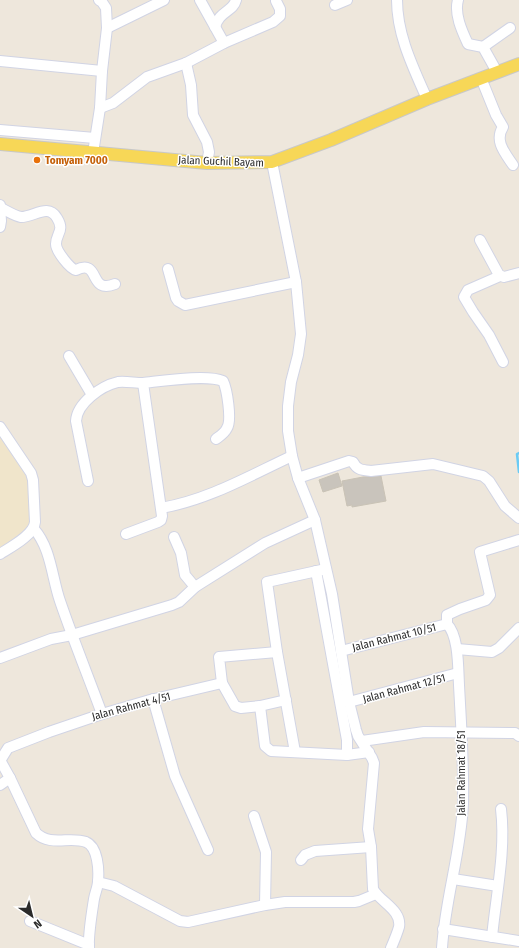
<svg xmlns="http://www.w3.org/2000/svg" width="519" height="948" viewBox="0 0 519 948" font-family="'Fira Sans Condensed',sans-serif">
<rect width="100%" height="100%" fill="#eee7dc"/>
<polygon fill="#f0e5cb" points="0,433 29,475 31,528 0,550"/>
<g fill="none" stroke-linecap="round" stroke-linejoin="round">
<polyline stroke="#6acbf5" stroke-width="2.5" points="519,453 517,454 519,472"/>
</g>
<g fill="#c9c4bc" stroke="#c9c3b6">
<polygon points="338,473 342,486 323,492 319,480"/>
<polygon points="381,476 386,501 352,507 352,505 347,506 342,481 363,477"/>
</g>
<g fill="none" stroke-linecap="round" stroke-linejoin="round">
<defs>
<g id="minor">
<polyline points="200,0 224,43"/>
<path d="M 397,0 C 397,35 413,67 427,99"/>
<path d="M 458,0 C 454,14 462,31 468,44 L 483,47 L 497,72"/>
<polyline points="335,5 347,0"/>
<path d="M 215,27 C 219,11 233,12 236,0"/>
<polyline points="107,28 164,0"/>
<polyline points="483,47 510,28"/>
<polyline points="0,61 102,71"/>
<polyline points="186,63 191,85 193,115 207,142 209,152 207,163"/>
<path d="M 481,78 L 496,115 L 503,127 C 494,141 505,153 513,165"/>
<polyline points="100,108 113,103 147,77 186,63 224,43 273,22 280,16 280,9 276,1"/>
<polyline points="0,130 95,138"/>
<polyline points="93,153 100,108 102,71 107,28 106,8 102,2 99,0"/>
<path d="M 272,162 L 296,282 L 301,334 L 298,355 L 291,382 L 288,406 L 288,431 L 292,456 L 298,478 L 315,520 L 332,594 L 349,702 L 356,730 L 358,736 L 372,758 L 374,763 L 368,829 L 371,847 L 373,889 C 380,902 402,910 399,927 C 397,934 394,941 391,948"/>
<polyline points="0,205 1,221 0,227"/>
<path d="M 1,208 C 7,211 15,216 21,217 C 34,217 48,203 57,218 C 65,231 56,233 56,244 C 56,251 70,269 76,270 C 101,258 88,295 115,284"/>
<polyline points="480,240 499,275 504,277 519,273"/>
<polyline points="168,269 176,298 178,301 185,305 296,282"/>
<polyline points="500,276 468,290 464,297 473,312 489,335 503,362"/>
<polyline points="69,356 92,395"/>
<path d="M 0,427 L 31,473 L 33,480 L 35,522 C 34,535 11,547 0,554"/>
<path d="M 298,478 L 349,461 L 353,462 C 357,470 362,470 371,471 L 433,464 L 483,476 L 489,481 L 505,506 L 519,518"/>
<path d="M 88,481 L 76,421 C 77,403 101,386 118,382 C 125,381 135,383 143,383"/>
<path d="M 161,508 C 208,500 249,476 292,456"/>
<path d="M 34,529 C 51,548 52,578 60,601 C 73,639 88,676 102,714"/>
<path d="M 126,534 L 158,522 L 161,520 L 162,516 L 143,383 C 162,381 207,374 223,381 C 227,389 232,420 227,428 C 225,433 220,436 216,439"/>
<polyline points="174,537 181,553 185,575 195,587"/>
<polyline points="316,571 347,740 347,755"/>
<polyline points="447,624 447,615 460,609 486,600 490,595 480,552 519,540"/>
<polyline points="457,649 492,652 499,648 519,628"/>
<polyline points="341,651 447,624"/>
<polyline points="0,658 51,639 72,635 172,605 179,602 195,587 265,543 315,520"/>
<polyline points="222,683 219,657 277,652"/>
<polyline points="153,699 175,776 208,850"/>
<polyline points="286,700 260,706 265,746 271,751 347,755 369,752"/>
<polyline points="349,702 458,673"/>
<polyline points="362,741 424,732 515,733 519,736"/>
<polyline points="295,752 277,652 267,582 326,569"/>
<polyline points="0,760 10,778 0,785"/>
<polyline points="0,761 8,748 49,732 102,714 150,700 222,683 235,706 241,708 260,706"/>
<path d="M 10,778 L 36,833 C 51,847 69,836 86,842 C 98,847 99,870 98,881 C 98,887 95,893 94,899 C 92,912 88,935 89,948"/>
<polyline points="254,816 266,852 265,905"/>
<polyline points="301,860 305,855 315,851 371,847"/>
<polyline points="453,879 498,886"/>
<polyline points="98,882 114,886 180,921 188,922 265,905 285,902 354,902 359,901 376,894"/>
<polyline points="30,921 89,945"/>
<polyline points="443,929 519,941"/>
<path d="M 492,937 C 496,895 506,851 501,809"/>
<path d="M 442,948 C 445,900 461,852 463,804 C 464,765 461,724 459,685 C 458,668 459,636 447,624"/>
</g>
<polyline id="major" points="0,144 207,163 272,162 331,140 427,99 519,64"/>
</defs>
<use href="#minor" stroke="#d1d4e4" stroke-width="12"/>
<use href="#major" stroke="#c8c8c8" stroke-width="14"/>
<use href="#minor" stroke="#fff" stroke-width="10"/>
<use href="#major" stroke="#f7d757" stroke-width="12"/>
</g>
<circle fill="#e8710a" stroke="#fff" stroke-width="1.5" cx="37" cy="160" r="4"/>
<g text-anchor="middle" stroke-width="3" stroke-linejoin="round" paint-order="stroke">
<g font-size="11" font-weight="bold" fill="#c56008" stroke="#fff" text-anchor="start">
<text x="45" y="164">Tomyam 7000</text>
</g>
<g font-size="11" fill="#2b2b2b" stroke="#fff">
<text transform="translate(221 161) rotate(2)" y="4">Jalan Guchil Bayam</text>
<text transform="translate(394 637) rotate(-14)" y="4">Jalan Rahmat 10/51</text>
<text transform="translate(404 688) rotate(-15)" y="4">Jalan Rahmat 12/51</text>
<text transform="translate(131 706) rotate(-15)" y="4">Jalan Rahmat 4/51</text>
<text transform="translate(461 773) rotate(-90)" y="4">Jalan Rahmat 18/51</text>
</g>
</g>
<g transform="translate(32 916) rotate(145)" stroke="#ffffff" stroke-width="3" paint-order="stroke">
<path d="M0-3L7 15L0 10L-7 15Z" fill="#2b2b2b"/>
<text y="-6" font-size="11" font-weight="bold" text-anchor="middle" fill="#2b2b2b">N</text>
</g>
</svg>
